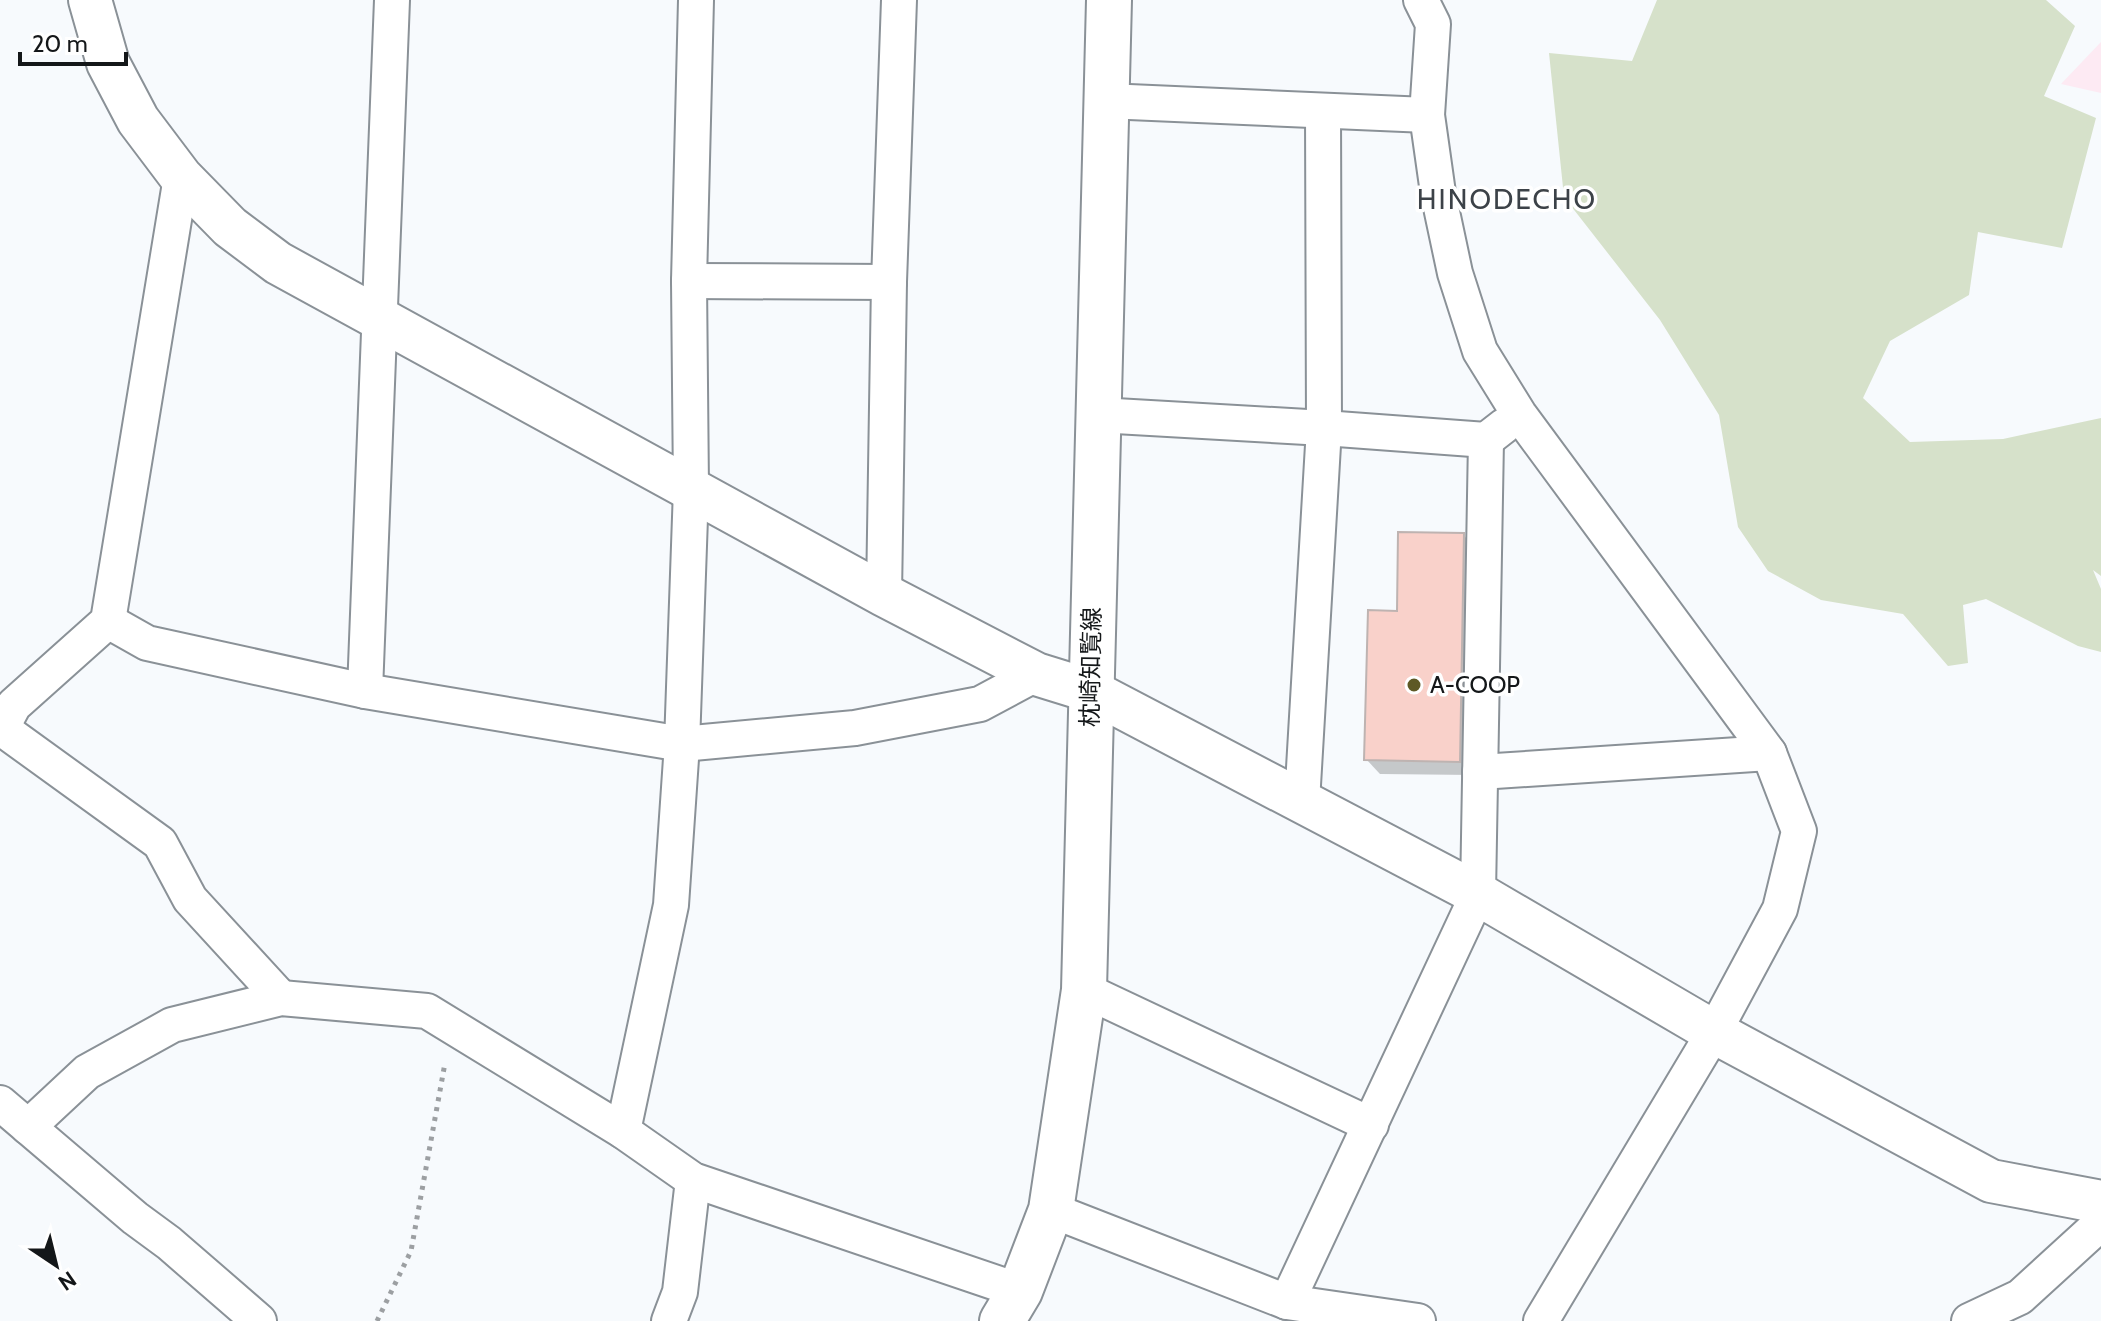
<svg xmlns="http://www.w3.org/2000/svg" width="2101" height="1321" viewBox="0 0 2101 1321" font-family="Cabin,'Noto Sans JP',sans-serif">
<rect width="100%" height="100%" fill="#f7fafd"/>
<polygon fill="#fdeaf3" points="2101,42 2101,93 2061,84"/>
<polygon fill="#d6e1ca" points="1657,0 2046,0 2075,26 2044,96 2096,118 2062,248 1978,232 1969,295 1890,341 1863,398 1910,442 2003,439 2101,418 2101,576 2093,570 2101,589 2101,652 2078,646 1986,599 1963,605 1968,663 1948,666 1903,614 1821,600 1768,571 1738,527 1719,415 1660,320 1564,197 1549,53 1632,61"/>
<polygon fill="#0003" points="1463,535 1478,549 1473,775 1380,774 1366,759 1398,613"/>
<polygon fill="#f9d1ca" stroke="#beb3b1" stroke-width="2" points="1398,532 1464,533 1460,762 1364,760 1368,610 1397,611"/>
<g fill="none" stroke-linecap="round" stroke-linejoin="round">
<defs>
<g id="minor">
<polyline points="1421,0 1433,24 1427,115 1438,193 1455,273 1480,351 1519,414 1769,753 1799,831 1780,909 1714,1032 1541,1321"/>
<polyline points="1106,101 1427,115"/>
<polyline points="689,281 889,282"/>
<polyline points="1098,415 1324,428 1486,440 1504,426"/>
<polyline points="884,595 889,282 899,0"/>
<polyline points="108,621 147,643 365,691 682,744 855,728 980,704 1036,674"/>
<polyline points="365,691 392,0"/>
<polyline points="1,728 160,843 190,899 281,998"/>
<polyline points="0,731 14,705 108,621 181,177"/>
<polyline points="1480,772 1769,753"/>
<polyline points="1302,802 1324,428 1323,111"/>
<polyline points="1084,990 1371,1125"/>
<polyline points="0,1103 135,1218 169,1243 259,1321"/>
<polyline points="28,1127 87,1072 172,1025 281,998 427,1011 623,1131 693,1180 1020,1291"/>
<polyline points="623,1131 671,905 682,744 691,489 689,281 696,0"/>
<polyline points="1051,1210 1287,1302 1418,1321"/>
<polyline points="1287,1302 1478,894 1486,440"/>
<polyline points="669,1321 680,1292 693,1180"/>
<polyline points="1969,1321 2020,1297 2101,1223"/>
</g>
<polyline id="tertiary" points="90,0 108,63 138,120 181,177 230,227 278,263 884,595 1036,674 1091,691 1478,894 1714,1032 1991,1181 2101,1202"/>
<polyline id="primary" points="1002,1321 1020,1291 1051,1210 1084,990 1109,0"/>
</defs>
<use href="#minor" stroke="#8a9197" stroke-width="38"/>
<use href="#tertiary" stroke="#8a9197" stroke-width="46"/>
<use href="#primary" stroke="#8a9197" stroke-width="48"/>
<polyline stroke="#9c9fa2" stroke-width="5" stroke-dasharray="4 6" stroke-linecap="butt" points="377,1321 411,1251 445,1063"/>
<use href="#minor" stroke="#fff" stroke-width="34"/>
<use href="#tertiary" stroke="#fff" stroke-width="42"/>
<use href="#primary" stroke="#fff" stroke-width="44"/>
</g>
<circle fill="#5e5925" stroke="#fff" stroke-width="3" cx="1414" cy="685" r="8"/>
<g text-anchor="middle" stroke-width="7" stroke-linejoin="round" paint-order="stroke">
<g font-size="24" fill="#141719" stroke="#fff">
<text transform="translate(1091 667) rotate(-89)" y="8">枕崎知覧線</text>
</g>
<g font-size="24" fill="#141719" stroke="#fff" text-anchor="start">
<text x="1430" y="693">A-COOP</text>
</g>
<g font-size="28" letter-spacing="2" fill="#3c4248" stroke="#fff">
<text x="1507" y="209">HINODECHO</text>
</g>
</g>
<g transform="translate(56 1265) rotate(145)" stroke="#ffffff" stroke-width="6" paint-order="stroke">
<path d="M0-6L14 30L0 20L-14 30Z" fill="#141719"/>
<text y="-12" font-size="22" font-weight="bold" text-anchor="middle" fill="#141719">N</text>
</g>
<path d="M20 52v12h106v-12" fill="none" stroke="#141719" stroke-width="4"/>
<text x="32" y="52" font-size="24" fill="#141719" stroke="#ffffff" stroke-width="6" paint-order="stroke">20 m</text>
</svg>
